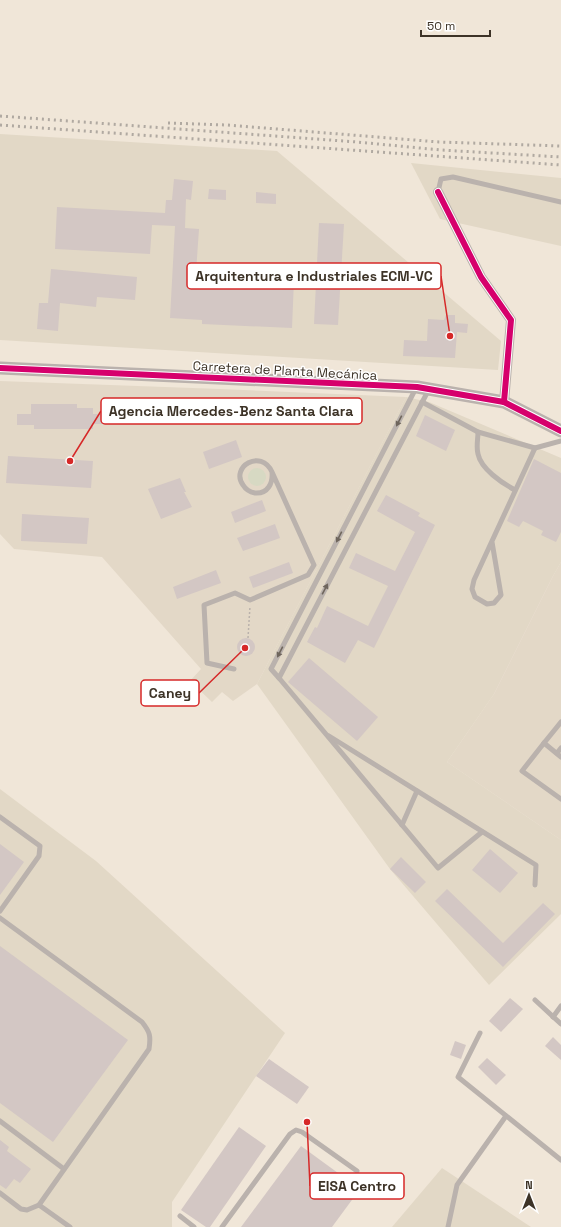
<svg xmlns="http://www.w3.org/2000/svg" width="561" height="1227" viewBox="0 0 561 1227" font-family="'Space Grotesk',sans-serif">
<rect width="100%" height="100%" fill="#f0e6d8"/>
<g fill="#e3d8c7">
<polygon points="0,381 220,389 406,397 257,684 233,701 222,692 212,702 190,681 201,669 102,557 14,549 0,534"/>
<polygon points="561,562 561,840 447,762 494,694 553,576"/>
</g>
<g fill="#e2d8c6">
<polygon points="0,134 277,151 501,341 498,370 0,340"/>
<polygon points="411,163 561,178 561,246 440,219"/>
<polygon points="406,397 429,402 561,458 561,562 553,576 494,694 447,762 561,840 561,914 489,985 390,869 257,684"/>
<polygon points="0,789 96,861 285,1033 172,1202 172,1227 0,1227"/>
<polygon points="442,1168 504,1209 531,1227 392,1227"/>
</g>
<circle fill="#d7d9c3" cx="257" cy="477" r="9"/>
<g fill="#d3c7c4">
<polygon points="174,179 193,181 191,200 186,199 185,228 199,229 195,287 212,287 213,276 294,280 292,328 202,324 202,320 170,318 175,226 152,225 150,254 55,249 57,207 165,213 166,200 172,200"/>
<polygon points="209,189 226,190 226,200 208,199"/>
<polygon points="256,192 276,194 276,204 256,203"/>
<polygon points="319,223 344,224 338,325 314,324"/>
<polygon points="51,269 137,277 135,300 97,297 96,307 60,303 58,331 37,329 39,303 48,303"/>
<polygon points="446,315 455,315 455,323 468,324 467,333 457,332 455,358 403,356 404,340 427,341 428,319 444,320"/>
<polygon points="31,404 77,404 77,408 93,408 93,414 109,414 109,424 93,424 93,429 34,429 34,425 17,425 17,414 31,414"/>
<polygon points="425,415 455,430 446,451 416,436"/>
<polygon points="236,440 242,457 209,469 203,452"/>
<polygon points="8,456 93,461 91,488 6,483"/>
<polygon points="534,459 561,473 561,532 556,542 541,535 543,531 523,521 519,527 507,521"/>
<polygon points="180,478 186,492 184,492 192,507 161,519 148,489"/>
<polygon points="386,495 420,513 418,516 435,525 374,648 358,640 345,663 307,642 315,627 317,628 327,606 368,626 388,586 349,568 356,553 395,571 415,532 377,511"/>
<polygon points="262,500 266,511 235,523 231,512"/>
<polygon points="22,514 89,518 87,544 21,541"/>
<polygon points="275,524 280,538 243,551 237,538"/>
<polygon points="289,562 293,573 253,588 249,577"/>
<polygon points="216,570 221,583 177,599 173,587"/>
<circle cx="246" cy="647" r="9"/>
<polygon points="309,658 378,717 357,741 288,682"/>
<polygon points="0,844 24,862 0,895"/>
<polygon points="490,849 518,873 500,893 472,870"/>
<polygon points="401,857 426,882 415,893 390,869"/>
<polygon points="447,889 503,943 543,903 555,914 503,967 435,901"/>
<polygon points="0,946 128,1040 53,1142 0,1103"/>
<polygon points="510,998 523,1009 501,1032 489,1021"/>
<polygon points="553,1037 561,1045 561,1060 545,1046"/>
<polygon points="455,1041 466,1045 461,1059 450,1055"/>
<polygon points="487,1058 506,1075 496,1085 478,1067"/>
<polygon points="269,1059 309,1087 297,1104 256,1076"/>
<polygon points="239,1127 266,1146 210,1227 206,1227 181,1210"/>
<polygon points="0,1140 9,1147 7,1151 31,1169 20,1183 14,1179 6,1189 0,1185"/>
<polygon points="301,1146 360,1189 332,1227 241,1227"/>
</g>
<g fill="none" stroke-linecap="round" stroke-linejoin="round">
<polyline stroke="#bab2ac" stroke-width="1.5" stroke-dasharray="2 2" stroke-linecap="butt" points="248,638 250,606"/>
<g stroke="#bab2ad" stroke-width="5">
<polyline points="438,192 441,179 453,177 561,202"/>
<polyline points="416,388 271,669 279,678 428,391"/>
<polyline points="422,402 478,432 535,448 561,441"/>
<path d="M 478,432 C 478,439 476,447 478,454 C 481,469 502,483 515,490"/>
<polyline points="492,542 501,595 494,603 487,604 475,597 472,589 474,580 535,448"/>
<path d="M 234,669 L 207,663 L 204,605 L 235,593 L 250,600 L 308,575 L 314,565 L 272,472 C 261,448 230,467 243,485 C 246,490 250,492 255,493 C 268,494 273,483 272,472"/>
<polyline points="279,678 438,868 482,832"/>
<polyline points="329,736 536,865 535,885"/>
<polyline points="544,743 561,722"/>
<polyline points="557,753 561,748"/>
<polyline points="561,757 544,743 522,771 561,799"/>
<polyline points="0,817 40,846 39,856 0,911"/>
<polyline points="402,825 417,791"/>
<path d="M 0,918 L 142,1022 C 150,1032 151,1036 149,1049 L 39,1205 L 70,1227"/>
<polyline points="535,1000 561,1024"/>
<polyline points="553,1017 561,1006"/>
<polyline points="480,1033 458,1077 561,1160"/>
<polyline points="0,1121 64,1169"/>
<polyline points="0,1193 21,1209 27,1210 39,1205"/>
<polyline points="180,1216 194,1227"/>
<polyline points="222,1227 290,1134 296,1130 302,1132 357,1171"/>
<polyline points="448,1227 457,1185 506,1116"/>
</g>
<polyline stroke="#bab2ad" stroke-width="10" points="438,192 481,277 511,320 504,402"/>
<polyline stroke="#bab2ad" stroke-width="13" points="0,368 417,387 504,402 561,431"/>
<g stroke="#b0a9a1" stroke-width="3" stroke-dasharray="2 4" stroke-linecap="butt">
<polyline points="0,116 357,142 441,150 561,157"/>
<polyline points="168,123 227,125 439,142 561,146"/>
<polyline points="0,125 561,165"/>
</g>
<defs>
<g id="cycleway">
<polyline points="438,192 481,277 511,320 504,402"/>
<polyline points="0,368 417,387 504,402 561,431"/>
</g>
</defs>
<use href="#cycleway" stroke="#fff" stroke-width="8"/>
<use href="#cycleway" stroke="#d6006c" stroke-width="6"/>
</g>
<defs><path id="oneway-solid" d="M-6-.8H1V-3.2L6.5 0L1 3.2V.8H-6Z"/></defs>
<g fill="#6f665d">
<use href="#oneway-solid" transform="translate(399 421) rotate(117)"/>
<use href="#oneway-solid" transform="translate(339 537) rotate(117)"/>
<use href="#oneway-solid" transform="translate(325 589) rotate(-62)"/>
<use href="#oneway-solid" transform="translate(280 652) rotate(117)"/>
</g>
<g text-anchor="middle" stroke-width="3" stroke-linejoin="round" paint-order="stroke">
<g font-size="13" fill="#3d3327" stroke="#fff">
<text transform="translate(285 370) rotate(3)" y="5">Carretera de Planta Mecánica</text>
</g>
</g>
<path fill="none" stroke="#d62828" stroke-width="1.5" d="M450 336L441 276M70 461L101 411M245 648L199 693M307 1122L310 1186"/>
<g fill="#d62828" stroke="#fff" stroke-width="1.5">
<circle cx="450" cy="336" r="4"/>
<circle cx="70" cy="461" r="4"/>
<circle cx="245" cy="648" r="4"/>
<circle cx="307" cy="1122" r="4"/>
</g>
<g fill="#fff" stroke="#d62828" stroke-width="1.5">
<rect x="187" y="263" width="254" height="26" rx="4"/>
<rect x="101" y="398" width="261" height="26" rx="4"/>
<rect x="141" y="680" width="58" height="26" rx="4"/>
<rect x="310" y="1173" width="94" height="26" rx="4"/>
</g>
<g font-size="14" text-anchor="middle" font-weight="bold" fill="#3d3327">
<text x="314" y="281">Arquitentura e Industriales ECM-VC</text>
<text x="231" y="416">Agencia Mercedes-Benz Santa Clara</text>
<text x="170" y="698">Caney</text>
<text x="357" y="1191">EISA Centro</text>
</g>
<g transform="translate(529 1195)" stroke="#ffffff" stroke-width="3" paint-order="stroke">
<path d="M0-3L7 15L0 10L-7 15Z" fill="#3d3327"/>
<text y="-6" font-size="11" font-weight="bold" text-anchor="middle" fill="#3d3327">N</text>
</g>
<path d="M421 30v6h69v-6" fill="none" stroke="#3d3327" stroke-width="2"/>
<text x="427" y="30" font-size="12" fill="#3d3327" stroke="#ffffff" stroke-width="3" paint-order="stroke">50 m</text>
</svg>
